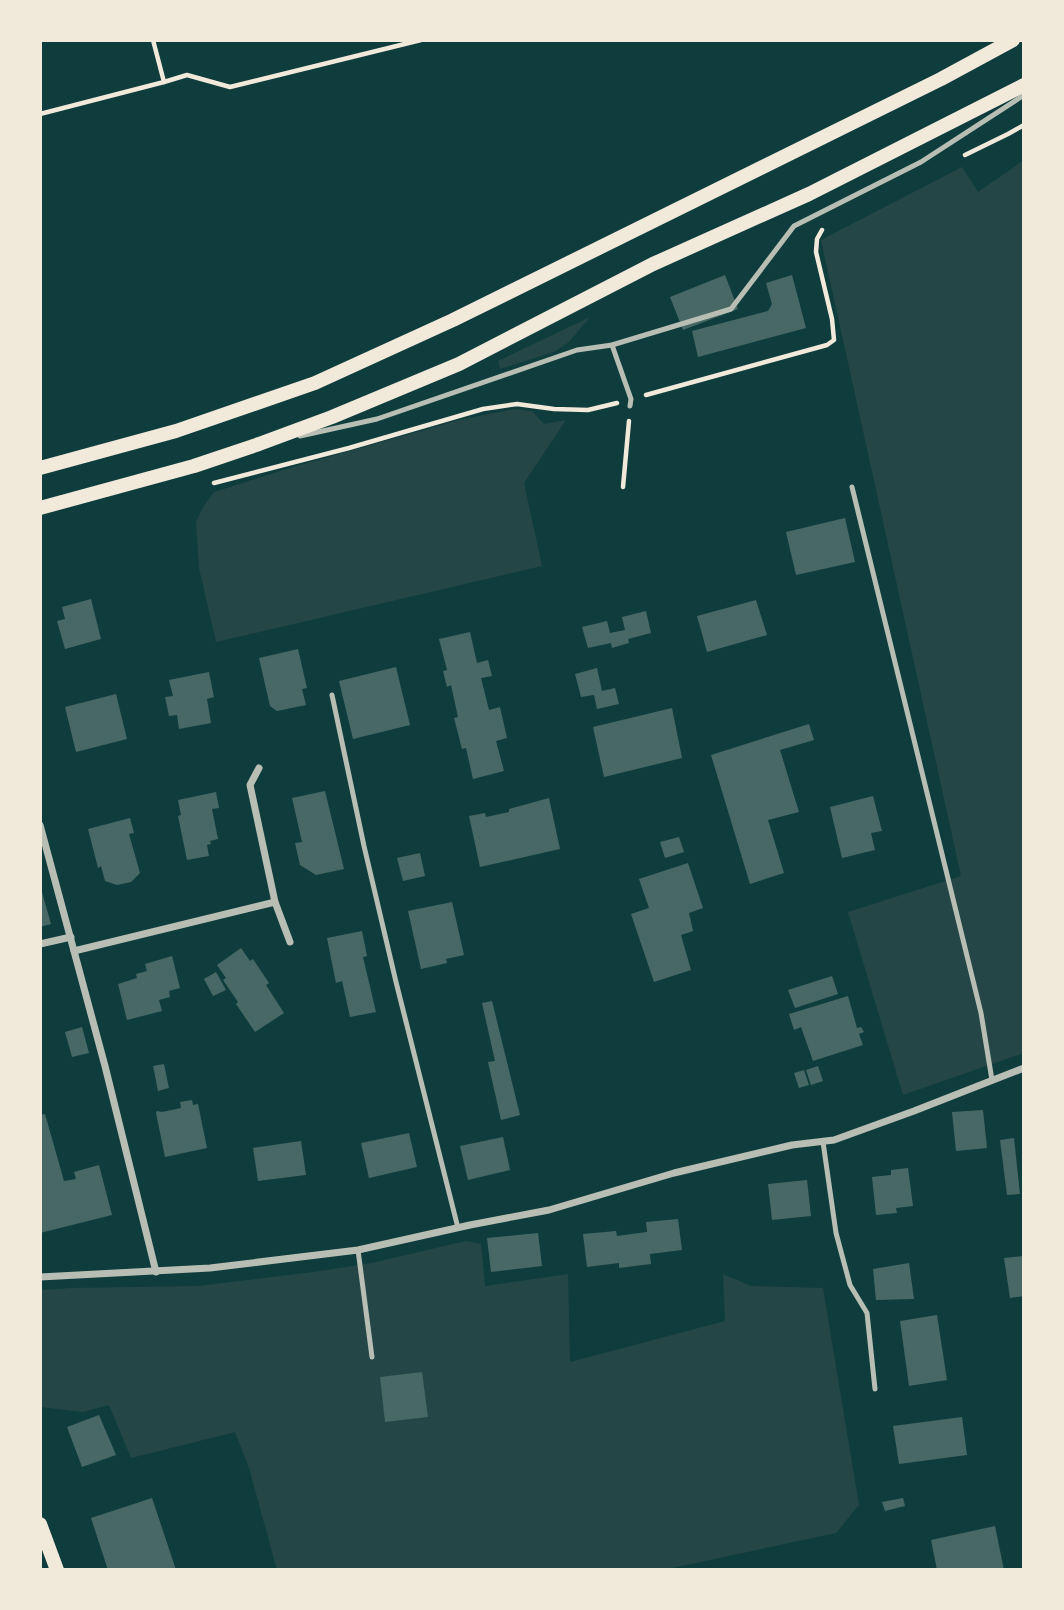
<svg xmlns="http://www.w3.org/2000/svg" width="1064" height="1610" viewBox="0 0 1064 1610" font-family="'Zilla Slab',serif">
<rect width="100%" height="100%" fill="#0f3d3e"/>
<g fill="#244646">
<polygon points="1024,160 1024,1053 903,1095 848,912 961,876 821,240 962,167 978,192"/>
<polygon points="590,317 569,342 554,352 500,369 498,361"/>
<polygon points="514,409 532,411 544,424 566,420 524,483 542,566 216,642 199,568 196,522 203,507 214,492 293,467 459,420"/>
<polygon points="466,1241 481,1244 485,1286 568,1274 570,1362 725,1321 723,1274 751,1286 823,1288 859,1505 836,1533 663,1570 277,1570 249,1468 235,1432 131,1458 109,1405 83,1412 40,1407 40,1290 71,1288 198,1286 313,1272 372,1263"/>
</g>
<g fill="#486865">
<polygon points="725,275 738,309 683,330 670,297"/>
<polygon points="792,275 806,328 698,357 692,331 768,311 772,304 766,283"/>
<polygon points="845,518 855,562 796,575 786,532"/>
<polygon points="91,599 101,639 65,649 57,621 65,619 62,607"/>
<polygon points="756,600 767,635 707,652 697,616"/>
<polygon points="646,611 651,633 628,639 629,643 612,648 611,643 588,648 582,627 607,621 610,633 625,630 622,617"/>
<polygon points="470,632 477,663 488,660 492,676 481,678 489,710 500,707 507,738 496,741 504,771 473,779 466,748 462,749 454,718 458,717 451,685 447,687 443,671 447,670 439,639"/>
<polygon points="298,649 307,688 302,689 306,705 277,711 270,706 259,658"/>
<polygon points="396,667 410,725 353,739 339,681"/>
<polygon points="597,668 602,691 615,688 619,704 597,709 594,695 581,697 575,674"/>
<polygon points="209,672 214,697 207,699 211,723 179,729 177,715 169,716 165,697 173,696 169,680"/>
<polygon points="116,694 127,739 76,752 65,707"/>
<polygon points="672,708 682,758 604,777 593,727"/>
<polygon points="809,724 814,740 780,750 799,812 768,820 784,873 750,884 711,755"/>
<polygon points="325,791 344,869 316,875 300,865 295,843 302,842 292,798"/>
<polygon points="216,792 219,808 212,809 218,839 210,841 211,844 207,845 209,856 187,860 178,816 181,815 178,800"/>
<polygon points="873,796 882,831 871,833 875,850 842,858 830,807"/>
<polygon points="549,798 560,849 480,867 469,816 485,813 486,817 509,812 509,809"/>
<polygon points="130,818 134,833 129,834 140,873 131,882 117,885 105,881 101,866 98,868 88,829"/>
<polygon points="679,837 684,852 665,858 660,842"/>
<polygon points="420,853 425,876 403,881 397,858"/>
<polygon points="688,863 703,908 689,913 693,931 681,935 691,970 654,982 631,914 649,908 639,879"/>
<polygon points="40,885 51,924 40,927"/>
<polygon points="452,902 464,955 446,959 447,963 421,969 408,911"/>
<polygon points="362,931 367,956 363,957 376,1012 350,1017 342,981 336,983 327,938"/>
<polygon points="241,948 250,961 253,959 269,983 266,985 284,1013 255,1032 236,1004 238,1002 223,980 226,978 217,965"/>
<polygon points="172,956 180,988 169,991 170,997 159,1000 162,1011 127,1020 118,984 137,978 136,974 147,971 145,964"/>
<polygon points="216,972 226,990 213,996 204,979"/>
<polygon points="832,976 838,994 795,1008 788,990"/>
<polygon points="848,996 857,1028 861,1027 864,1032 859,1034 863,1045 813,1061 801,1027 794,1030 789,1014"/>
<polygon points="492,1001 520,1115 501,1120 488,1062 495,1061 482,1003"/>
<polygon points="82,1027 89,1053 72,1057 65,1032"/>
<polygon points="164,1064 169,1088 158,1091 153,1066"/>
<polygon points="818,1066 823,1081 811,1085 806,1070"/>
<polygon points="804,1070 809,1085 799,1088 794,1073"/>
<polygon points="192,1100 193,1105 198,1104 207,1148 165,1157 156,1113 157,1111 162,1112 181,1108 180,1102"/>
<polygon points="983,1110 987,1148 956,1151 952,1112"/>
<polygon points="45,1114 64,1181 76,1179 74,1172 99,1165 112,1215 40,1233 40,1115"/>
<polygon points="409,1133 417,1167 369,1178 361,1143"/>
<polygon points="503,1137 510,1170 468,1180 460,1146"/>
<polygon points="1014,1138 1020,1194 1007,1195 1000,1140"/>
<polygon points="301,1141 306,1175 258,1181 253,1148"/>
<polygon points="908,1168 913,1206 896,1208 897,1213 876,1215 872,1177 891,1175 891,1170"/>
<polygon points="807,1180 811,1216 772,1220 768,1184"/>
<polygon points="678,1219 682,1250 650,1254 651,1264 619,1268 619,1263 587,1267 583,1234 616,1231 617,1236 647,1232 646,1222"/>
<polygon points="538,1233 542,1266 491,1272 487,1238"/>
<polygon points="1024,1256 1024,1296 1010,1298 1004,1258"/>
<polygon points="909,1263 914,1299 876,1300 873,1269"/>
<polygon points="937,1315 947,1380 909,1386 900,1321"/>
<polygon points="422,1372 428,1417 385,1422 380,1377"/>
<polygon points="99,1415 116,1455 82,1467 67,1427"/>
<polygon points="962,1417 967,1455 899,1464 893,1426"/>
<polygon points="152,1498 176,1570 108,1570 91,1518"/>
<polygon points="903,1498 905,1506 885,1511 882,1502"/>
<polygon points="995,1526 1004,1570 937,1570 931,1540"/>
</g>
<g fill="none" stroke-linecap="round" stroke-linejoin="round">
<g stroke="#f1e9da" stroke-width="4.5">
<polyline points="164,82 187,75 230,87 421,40"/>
<polyline points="40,114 164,82 153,40"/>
<polyline points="965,155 1008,134 1024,125"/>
<polyline points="646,395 827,345 834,340 832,319 816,252 817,239 822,230"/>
<polyline points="214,483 349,448 483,409 517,404 554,409 588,410 617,403"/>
<polyline points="623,487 629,421"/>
</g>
<g stroke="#b8beb3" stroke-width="5">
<polyline points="612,345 631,399 630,406"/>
<polyline points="300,436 377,419 577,350 612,345 731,309 794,226 921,162 1024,95"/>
<polyline points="852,487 981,1013 992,1080"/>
<polyline points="332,695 364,846 396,982 458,1228"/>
<polyline points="823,1142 836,1233 850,1285 867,1313 875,1389"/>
<polyline points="358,1250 372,1357"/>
</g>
<g stroke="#b8beb3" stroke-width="7">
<polyline points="259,768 250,785 275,902 290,942"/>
<polyline points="40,825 105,1066 156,1272"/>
<polyline points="40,944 71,937"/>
<polyline points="74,951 275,902"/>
<polyline points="40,1277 210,1268 358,1250 470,1225 549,1210 674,1173 792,1145 834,1140 914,1111 1024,1068"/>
</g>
<g stroke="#f1e9da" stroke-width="14">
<polyline points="40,468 176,431 315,383 453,320 941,79 1013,40"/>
<polyline points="40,508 194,466 259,444 332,417 459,364 653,264 809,194 1024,85"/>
<polyline points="40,1524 57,1570"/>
</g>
</g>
<rect width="1064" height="1610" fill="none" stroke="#f1e9da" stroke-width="84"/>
</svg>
